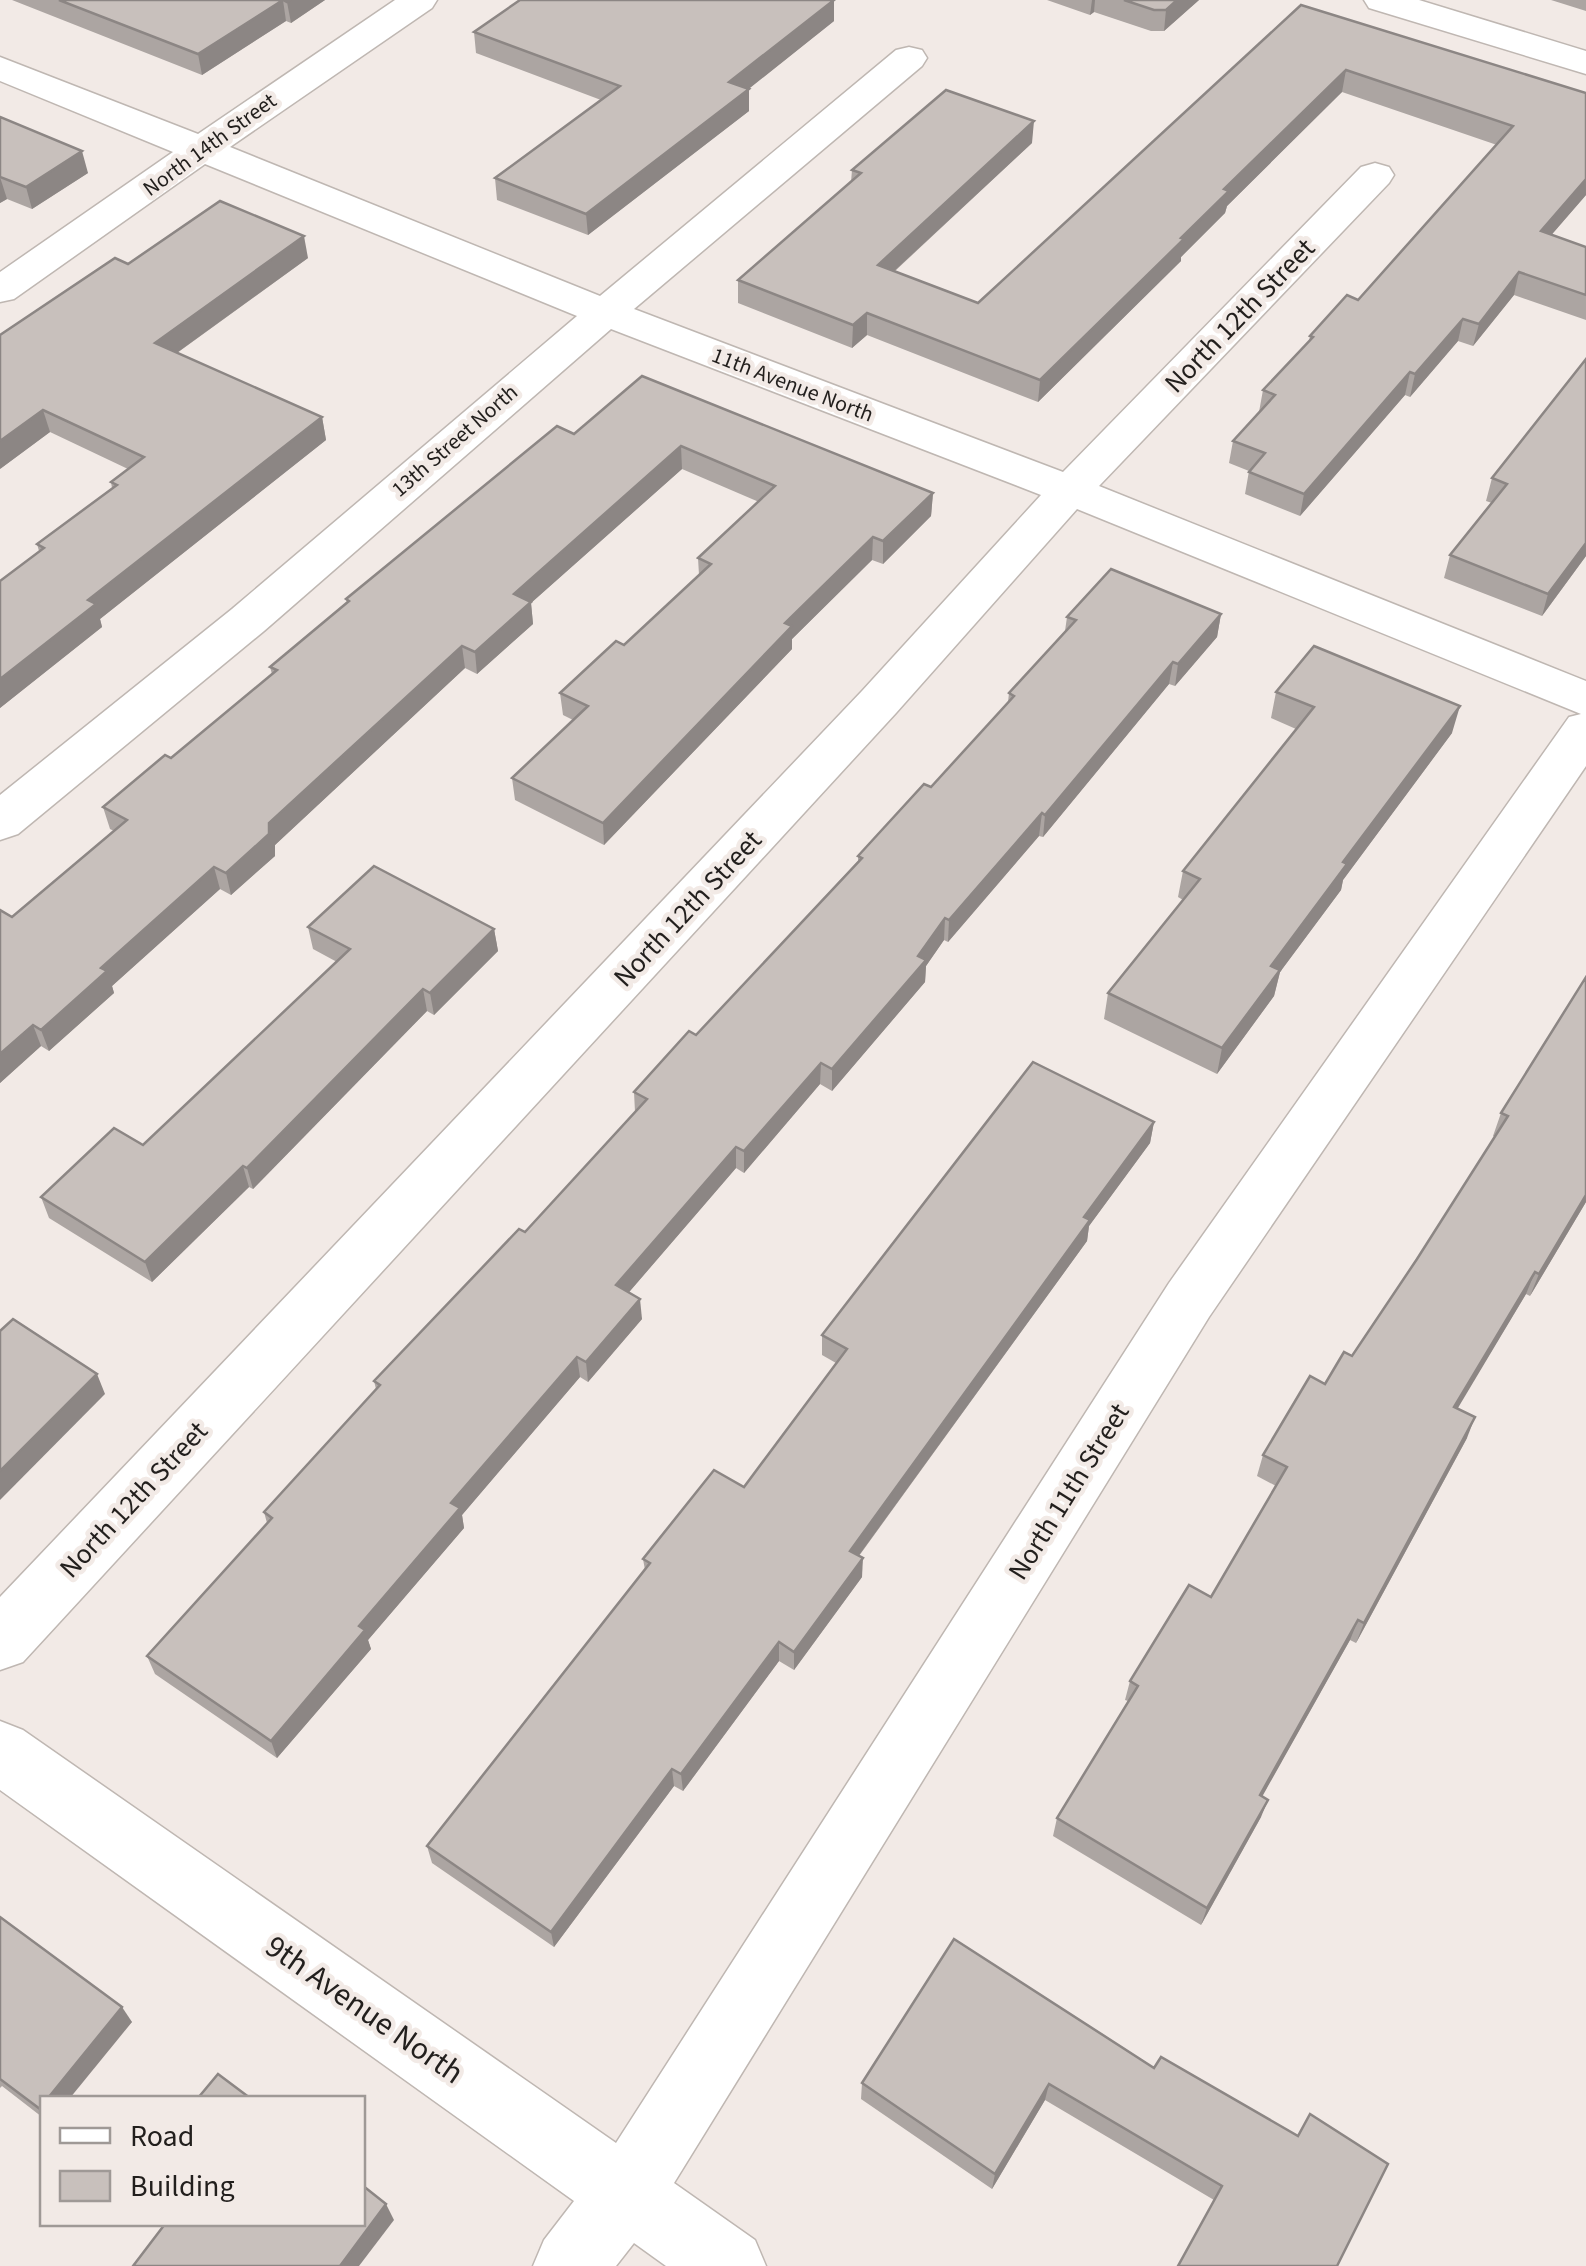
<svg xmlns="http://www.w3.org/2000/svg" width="1586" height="2266" viewBox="0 0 1586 2266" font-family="'Source Sans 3',sans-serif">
<rect width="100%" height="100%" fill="#f2eae6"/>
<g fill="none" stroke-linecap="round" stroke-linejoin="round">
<defs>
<g id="street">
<polygon points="395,0 437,0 432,8 230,147 600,296 896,50 909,47 922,50 927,58 922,66 634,309 1063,472 1361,167 1375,163 1389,167 1394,175 1389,183 1099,486 1586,681 1586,766 1209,1317 674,2183 755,2240 766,2266 666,2266 634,2243 616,2266 533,2266 544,2240 574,2201 0,1790 0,1721 23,1730 616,2143 1169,1283 1569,717 1581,714 1077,509 896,713 23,1662 0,1670 0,1597 862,691 1041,495 611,329 264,631 18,834 0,840 0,795 232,609 577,316 205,164 14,299 0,302 0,272 173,152 0,81 0,57 198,134"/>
<polygon points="1364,0 1419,0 1586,51 1586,74 1369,8"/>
</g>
</defs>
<use href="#street" stroke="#bfb7b2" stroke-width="3"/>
<use href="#street" fill="#fff" fill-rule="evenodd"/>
</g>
<g fill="#aca5a2">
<polygon points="12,0 325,0 291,23 286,21 202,75"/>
<polygon points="834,0 834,21 748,89 749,111 588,235 497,200 495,178 601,100 476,53 474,32"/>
<polygon points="1047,0 1199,0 1164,31 1151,31 1094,12 1090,15"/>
<polygon points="1551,0 1586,0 1586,11"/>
<polygon points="1301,5 1586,93 1586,195 1551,235 1586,247 1586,320 1514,295 1473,346 1458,341 1410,397 1405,395 1300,516 1245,494 1249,471 1229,463 1233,441 1259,412 1263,390 1309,341 1310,336 1358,300 1497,145 1342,92 1227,206 1225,213 1181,257 1181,261 1038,402 867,335 852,348 738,303 738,280 851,182 852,170 1032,143 895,271 978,303"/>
<polygon points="0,117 88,173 32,209 7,199 0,203"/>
<polygon points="308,258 177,353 322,417 326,440 100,619 102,627 0,708 0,581 39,551 37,544 112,488 111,482 128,469 50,432 0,469 128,264"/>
<polygon points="1586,359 1586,556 1542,616 1444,578 1450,555 1492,503 1486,501 1492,478"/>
<polygon points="642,376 933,493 931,516 883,564 872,560 792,639 792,649 604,845 515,800 512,778 573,720 563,715 560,693 624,645 699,575 698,558 759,502 682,469 531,603 533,624 477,674 465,668 275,845 275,856 231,895 220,889 112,986 114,993 49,1051 41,1046 0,1083 0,910 12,917 114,831 110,829 103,807 171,758 272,674 270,667 347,603 346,599 574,434"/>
<polygon points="1221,614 1217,637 1175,686 1169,684 1043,837 1039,836 948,942 944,940 926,966 925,982 832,1091 820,1084 744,1173 736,1168 629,1292 642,1319 588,1382 580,1377 462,1515 464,1528 368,1640 371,1649 277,1758 155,1674 147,1656 267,1523 264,1512 376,1389 374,1381 525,1232 635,1112 634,1092 696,1035 858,861 858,856 931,787 1008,702 1009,693 1065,631 1067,617"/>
<polygon points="1276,692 1452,733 1343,880 1341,890 1280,972 1274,996 1217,1074 1104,1019 1108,993 1183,900 1178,897 1183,871 1296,729 1271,718"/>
<polygon points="308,927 494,929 498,951 434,1015 427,1011 253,1189 249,1187 152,1282 49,1218 41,1197 143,1145 337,962 313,949"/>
<polygon points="1586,977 1586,1202 1530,1296 1526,1294 1457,1408 1467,1438 1356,1643 1350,1640 1262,1796 1261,1817 1201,1925 1053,1836 1057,1818 1128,1701 1125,1700 1130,1681 1211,1597 1276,1486 1257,1476 1263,1455 1325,1384 1352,1356 1417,1259 1495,1137 1493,1136 1501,1113"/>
<polygon points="1154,1122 1150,1143 1089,1226 1087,1241 859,1556 862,1577 794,1670 779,1661 683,1791 674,1786 554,1947 432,1863 427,1846 645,1570 643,1559 744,1487 836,1363 822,1355 822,1335"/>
<polygon points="0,1917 132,2022 42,2098 42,2117 2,2086 0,2088"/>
<polygon points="1154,2068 1298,2136 1388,2164 1214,2200 1045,2100 992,2189 861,2099 862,2083"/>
</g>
<g fill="#8c8684">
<polygon points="283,0 286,21 202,75 198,54"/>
<polygon points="291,0 325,0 291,23 287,2"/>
<polygon points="834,0 834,21 730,104 729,82"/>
<polygon points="1092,0 1095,0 1094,12 1090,15"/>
<polygon points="1177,0 1199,0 1164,31 1166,10"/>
<polygon points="1346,70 1342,92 1227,206 1225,213 1181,257 1181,261 1038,402 1040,380 1224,189"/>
<polygon points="749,89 749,111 588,235 586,214"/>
<polygon points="1034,121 1032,143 877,287 878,265"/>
<polygon points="82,151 88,173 32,209 26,187"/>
<polygon points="0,177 7,199 0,203"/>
<polygon points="1586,179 1586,195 1535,254 1541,231"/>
<polygon points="304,236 308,258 160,365 155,343"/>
<polygon points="1519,272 1514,295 1473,346 1479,324"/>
<polygon points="867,313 867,335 852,348 853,325"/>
<polygon points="1463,319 1458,341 1410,397 1415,374"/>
<polygon points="1410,372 1405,395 1300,516 1304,494"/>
<polygon points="43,410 50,432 0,469 0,441"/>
<polygon points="322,417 326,440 100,619 102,627 0,708 0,679 88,600"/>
<polygon points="681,446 682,469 531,603 533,624 477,674 475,652 514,594"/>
<polygon points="933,493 931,516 883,564 883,541"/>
<polygon points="873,537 872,560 792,639 792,649 604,845 603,823 785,623"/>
<polygon points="1586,543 1586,556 1542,616 1548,594"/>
<polygon points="1221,614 1217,637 1175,686 1178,664"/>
<polygon points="462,646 465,668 275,845 275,856 231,895 226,873 269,823"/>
<polygon points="1173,662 1169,684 1043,837 1045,815"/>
<polygon points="1460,706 1452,733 1343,880 1341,890 1280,972 1274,996 1217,1074 1222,1048 1271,966 1343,862"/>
<polygon points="1042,813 1039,836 948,942 949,920"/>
<polygon points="214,867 220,889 112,986 114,993 49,1051 41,1030 101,968"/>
<polygon points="945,918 944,940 926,966 925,982 832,1091 832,1069"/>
<polygon points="494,929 498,951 434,1015 430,993"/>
<polygon points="423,989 427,1011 253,1189 247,1168"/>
<polygon points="33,1025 41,1046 0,1083 0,1054"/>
<polygon points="821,1063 820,1084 744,1173 744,1151"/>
<polygon points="1154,1122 1150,1143 1089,1226 1087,1241 849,1569 850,1551 1084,1217"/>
<polygon points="736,1147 736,1168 618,1305 616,1285"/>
<polygon points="243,1166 249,1187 152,1282 145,1262"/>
<polygon points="1586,1195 1586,1202 1530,1296 1539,1274"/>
<polygon points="1535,1272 1526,1294 1446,1428 1454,1407"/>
<polygon points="640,1299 642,1319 588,1382 586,1362"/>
<polygon points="577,1357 580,1377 462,1515 464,1528 368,1640 371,1649 277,1758 271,1741 451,1503"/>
<polygon points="97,1374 105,1394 0,1500 0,1471"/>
<polygon points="1475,1417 1467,1438 1356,1643 1364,1623"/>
<polygon points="863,1558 862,1577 794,1670 794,1652"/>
<polygon points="1358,1620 1350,1640 1253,1813 1260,1795"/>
<polygon points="779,1642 779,1661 683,1791 681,1774"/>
<polygon points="672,1769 674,1786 554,1947 551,1932"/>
<polygon points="1268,1800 1261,1817 1201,1925 1207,1908"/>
<polygon points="122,2007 132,2022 70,2098 48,2098"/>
<polygon points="1049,2084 1045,2100 992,2189 995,2174"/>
<polygon points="386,2204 394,2220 359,2266 340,2266"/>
</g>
<g fill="#c8c0bc" stroke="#8c8684" stroke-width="2.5">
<polygon points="59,0 291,0 287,2 283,0 198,54"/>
<polygon points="520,0 834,0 729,82 749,89 586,214 495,178 620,86 474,32"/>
<polygon points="1124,0 1177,0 1166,10 1154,10"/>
<polygon points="1301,5 1586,93 1586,179 1541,231 1586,247 1586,295 1519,272 1479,324 1463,319 1415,374 1410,372 1304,494 1249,472 1265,453 1233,441 1275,395 1263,390 1313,337 1310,336 1347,295 1358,300 1513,126 1346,70 1224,189 1229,191 1181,238 1184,239 1040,380 867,313 853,325 738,280 861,173 852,170 946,90 1034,121 878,265 978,303"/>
<polygon points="0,117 82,151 26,187 0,177"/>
<polygon points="220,201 304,236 155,343 322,417 88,600 96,604 0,679 0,581 44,548 37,544 117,485 111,482 144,457 43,410 0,441 0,335 115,258 128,264"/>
<polygon points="1586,359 1586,543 1548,594 1450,555 1507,484 1492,478"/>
<polygon points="642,376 933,493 883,541 873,537 785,623 792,626 603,823 512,778 588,706 560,693 616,641 624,645 711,564 698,558 775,486 681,446 514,594 531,602 475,652 462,646 269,823 269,834 226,873 214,867 101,968 107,971 41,1030 33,1025 0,1054 0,910 12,917 127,820 103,807 165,755 171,758 277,670 270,667 349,601 346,599 557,426 574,434"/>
<polygon points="1111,569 1221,614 1178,664 1173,662 1045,815 1042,813 949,920 945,918 918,956 926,960 832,1069 821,1063 744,1151 736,1147 616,1285 640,1299 586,1362 577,1357 451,1503 460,1508 359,1626 365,1630 271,1741 147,1656 272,1518 264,1512 380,1385 374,1381 519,1229 525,1232 647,1099 634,1092 689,1031 696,1035 862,858 858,856 924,784 931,787 1014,696 1009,693 1076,620 1067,617"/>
<polygon points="1314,646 1460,706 1343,862 1347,864 1271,966 1280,970 1222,1048 1108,993 1200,879 1183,871 1314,707 1276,692"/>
<polygon points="374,866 494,929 430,993 423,989 247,1168 243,1166 145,1262 41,1197 114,1128 143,1145 350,949 308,927"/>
<polygon points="1586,977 1586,1195 1539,1274 1535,1272 1454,1407 1475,1417 1364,1623 1358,1620 1260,1795 1268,1800 1207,1908 1057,1818 1138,1686 1130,1681 1189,1585 1211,1597 1287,1467 1263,1455 1310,1376 1325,1384 1344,1352 1352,1356 1417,1259 1508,1116 1501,1113"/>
<polygon points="1033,1062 1154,1122 1084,1217 1090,1220 850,1551 863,1558 794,1652 779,1642 681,1774 672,1769 551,1932 427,1846 650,1563 643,1559 714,1470 744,1487 847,1349 822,1335"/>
<polygon points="13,1319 97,1374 0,1471 0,1331"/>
<polygon points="0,1917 122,2007 48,2098 42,2098 42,2105 40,2109 0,2079"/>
<polygon points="954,1939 1154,2068 1161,2057 1298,2136 1310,2114 1388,2164 1337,2266 1178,2266 1222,2186 1049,2084 995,2174 862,2083"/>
<polygon points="218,2074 250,2098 198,2098"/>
<polygon points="362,2185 386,2204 340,2266 133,2266 165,2224 362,2224"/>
</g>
<g text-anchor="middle" stroke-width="9" stroke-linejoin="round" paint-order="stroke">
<g font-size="22" fill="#221f1d" stroke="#f2eae6">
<text transform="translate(209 144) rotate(-36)" y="8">North 14th Street</text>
<text transform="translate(793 384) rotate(21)" y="8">11th Avenue North</text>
<text transform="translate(454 440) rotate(-41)" y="8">13th Street North</text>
</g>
<g font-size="28" fill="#221f1d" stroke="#f2eae6">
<text transform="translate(1239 315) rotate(-46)" y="10">North 12th Street</text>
<text transform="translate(687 908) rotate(-47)" y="10">North 12th Street</text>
<text transform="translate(1068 1491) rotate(-58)" y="10">North 11th Street</text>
<text transform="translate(133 1499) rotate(-47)" y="10">North 12th Street</text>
</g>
<g font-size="32" fill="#221f1d" stroke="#f2eae6">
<text transform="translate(365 2009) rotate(35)" y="11">9th Avenue North</text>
</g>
</g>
<rect x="40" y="2096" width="325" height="130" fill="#f2eae6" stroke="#9f9996" stroke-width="2.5"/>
<rect x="60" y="2128" width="50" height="15" fill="#ffffff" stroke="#9f9996" stroke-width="2.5"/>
<text x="130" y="2146" font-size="30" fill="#221f1d">Road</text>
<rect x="60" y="2171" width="50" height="30" fill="#c8c0bc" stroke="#9f9996" stroke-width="2.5"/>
<text x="130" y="2196" font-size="30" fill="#221f1d">Building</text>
</svg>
